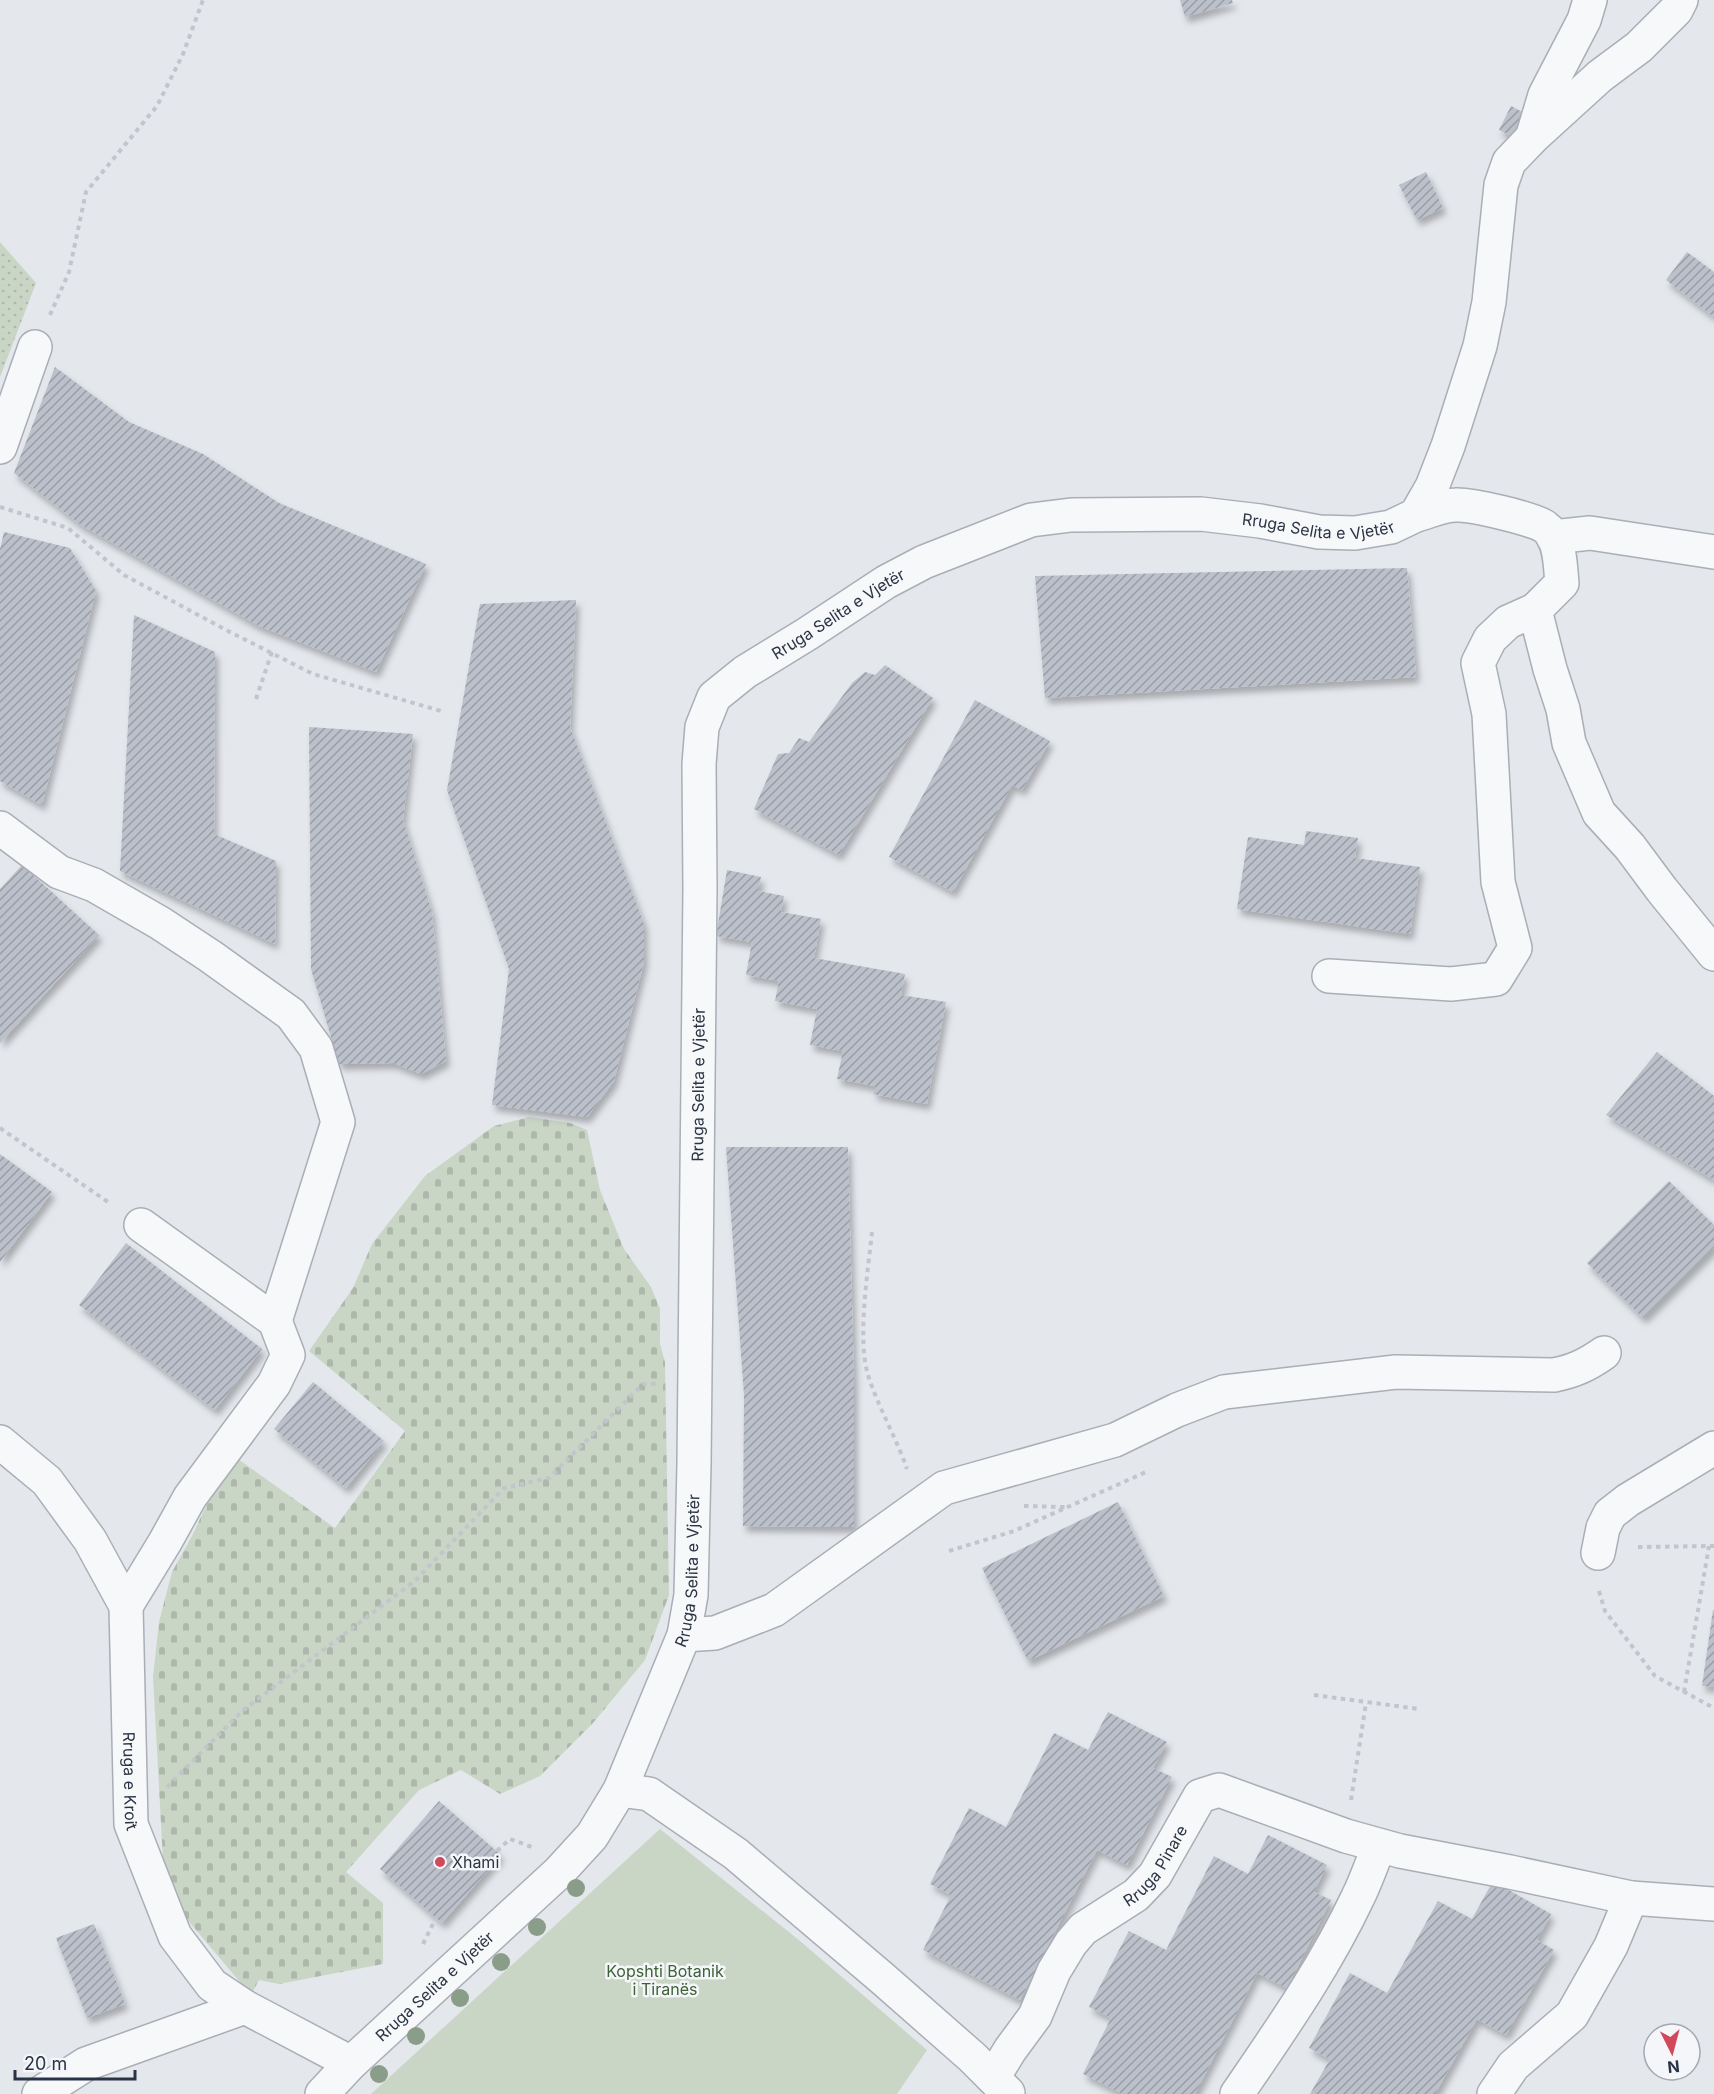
<svg xmlns="http://www.w3.org/2000/svg" width="1714" height="2094" viewBox="0 0 1714 2094" font-family="Inter,sans-serif">
<defs>
<pattern id="grass-dots" width="8" height="8" patternUnits="userSpaceOnUse" patternTransform="scale(1.5)"><rect width="8" height="8" fill="#c9d6c5"/><path d="M2 2h.1M6 6h.1" fill="none" stroke="#adb8ab" stroke-width="1.8" stroke-linecap="round"/></pattern>
<pattern id="cemetery-stones" width="16" height="16" patternUnits="userSpaceOnUse" patternTransform="scale(1.5)"><rect width="16" height="16" fill="#c9d6c5"/><path d="M2 7V4a2 2 0 0 1 4 0v3zM10 15v-3a2 2 0 0 1 4 0v3z" fill="#adb8ab"/></pattern>
<pattern id="building-hatch" width="6" height="6" patternUnits="userSpaceOnUse" patternTransform="scale(1.5)"><rect width="6" height="6" fill="#bbc0ca"/><path d="M-1 1l2-2M0 6l6-6M5 7l2-2" fill="none" stroke="#989da6"/></pattern>
<filter id="shadow"><feDropShadow dx="3.5" dy="6" stdDeviation="3" flood-color="#0004"/></filter>
</defs>
<rect width="100%" height="100%" fill="#e4e7ec"/>
<polygon fill="url(#grass-dots)" points="0,242 36,283 0,377"/>
<polygon fill="url(#cemetery-stones)" points="529,1117 570,1123 587,1130 600,1190 624,1249 651,1287 660,1309 660,1344 665,1362 669,1595 645,1660 593,1723 540,1776 500,1794 461,1770 419,1790 346,1872 383,1903 383,1964 279,1984 259,1980 251,1995 185,1917 163,1860 153,1677 159,1622 172,1572 192,1536 213,1491 238,1459 335,1528 405,1431 309,1351 353,1288 372,1244 425,1176 494,1126"/>
<polygon fill="#c9d6c5" points="660,1829 800,1941 927,2050 897,2094 371,2094"/>
<g fill="url(#building-hatch)" filter="url(#shadow)">
<polygon points="1180,0 1232,0 1233,3 1185,17"/>
<polygon points="1511,106 1528,115 1516,138 1499,130"/>
<polygon points="1426,172 1443,208 1417,220 1399,185"/>
<polygon points="1687,252 1714,272 1714,317 1666,280"/>
<polygon points="55,367 129,422 203,454 279,503 426,564 376,672 259,626 81,525 14,473"/>
<polygon points="4,532 70,548 96,591 42,805 0,781 0,549"/>
<polygon points="1407,568 1416,677 1045,698 1035,576"/>
<polygon points="576,600 570,727 644,924 644,962 614,1081 587,1117 492,1105 509,969 447,790 480,604"/>
<polygon points="134,615 215,652 214,834 276,861 275,944 120,871"/>
<polygon points="885,665 933,698 839,855 754,809 778,754 789,753 799,738 809,742 852,683 865,672 875,675"/>
<polygon points="975,700 1050,741 1022,790 1012,785 953,892 889,857"/>
<polygon points="309,727 413,734 403,820 432,912 446,1061 421,1074 393,1063 339,1064 311,969"/>
<polygon points="1306,831 1358,838 1355,858 1420,867 1410,934 1237,909 1248,837 1304,845"/>
<polygon points="22,865 99,935 0,1043 0,889"/>
<polygon points="727,870 761,877 758,891 784,896 781,912 821,919 814,958 905,974 901,995 946,1002 927,1104 873,1094 875,1086 837,1079 843,1051 810,1045 817,1009 775,1001 779,981 746,975 752,942 716,936"/>
<polygon points="1657,1052 1714,1096 1714,1180 1606,1115"/>
<polygon points="726,1147 848,1147 854,1383 854,1527 743,1526 744,1395"/>
<polygon points="0,1154 52,1192 0,1262"/>
<polygon points="1669,1181 1714,1225 1714,1247 1643,1318 1587,1263"/>
<polygon points="126,1243 262,1349 215,1410 79,1305"/>
<polygon points="313,1382 384,1441 346,1488 274,1429"/>
<polygon points="1118,1502 1164,1596 1028,1661 982,1568"/>
<polygon points="1713,1610 1714,1610 1714,1687 1702,1686"/>
<polygon points="1108,1712 1167,1742 1153,1768 1172,1777 1127,1865 1097,1850 1020,2000 923,1950 951,1895 930,1884 969,1808 1006,1827 1054,1733 1088,1750"/>
<polygon points="439,1801 501,1855 442,1923 380,1869"/>
<polygon points="1268,1835 1327,1865 1314,1892 1331,1900 1287,1988 1257,1973 1195,2094 1123,2094 1083,2074 1111,2018 1089,2007 1129,1931 1166,1950 1214,1856 1248,1874"/>
<polygon points="1493,1881 1551,1914 1537,1940 1554,1950 1506,2035 1477,2019 1435,2094 1310,2094 1330,2059 1309,2048 1350,1973 1387,1993 1438,1901 1472,1919"/>
<polygon points="94,1924 125,2004 87,2018 56,1938"/>
</g>
<g fill="none" stroke-linecap="round" stroke-linejoin="round">
<defs>
<g id="minor">
<polyline points="1533,135 1545,95 1584,20 1590,0"/>
<polyline points="0,447 35,347"/>
<path d="M 1416,515 C 1428,512 1443,505 1456,505 C 1470,504 1535,519 1545,527 C 1561,538 1560,566 1562,583 L 1535,610 L 1550,669 L 1563,709 L 1569,743 L 1599,813 L 1630,847 L 1662,890 L 1714,954"/>
<polyline points="1553,537 1590,533 1714,552"/>
<polyline points="0,828 59,872 94,885 160,923 210,956 291,1014 316,1048 338,1122 275,1321"/>
<polyline points="1329,976 1451,984 1496,979 1515,948 1498,882 1489,714 1478,663 1490,639 1508,622 1535,610"/>
<path id="s1" d="M 0,1442 L 47,1481 L 90,1540 L 126,1606 L 131,1824 L 175,1936 L 212,1985 L 245,2007 L 351,2063"/>
<polyline points="1598,1553 1603,1528 1610,1514 1628,1500 1714,1448"/>
<polyline points="126,1606 165,1542 190,1497 274,1384 288,1355 275,1321 141,1225"/>
<path d="M 684,1635 L 715,1633 L 774,1610 L 944,1488 L 1115,1440 L 1177,1410 L 1224,1392 L 1396,1372 L 1554,1375 C 1574,1371 1587,1365 1604,1353"/>
<polyline points="620,1790 649,1794 736,1854 882,1978 972,2057 1008,2093"/>
<path id="s2" d="M 993,2078 L 1010,2050 L 1035,2016 L 1054,1971 L 1071,1943 L 1083,1929 L 1136,1895 L 1155,1875 L 1200,1796 L 1219,1790 L 1346,1836 L 1400,1851 L 1510,1872 L 1631,1898 L 1714,1904"/>
<polyline points="39,2094 86,2064 245,2007"/>
<path id="s3" d="M 322,2094 L 351,2063 L 559,1872 L 592,1836 L 620,1790 L 684,1635 L 691,1595 L 694,1464 L 700,889 L 699,764 L 702,727 L 714,697 L 745,672 L 807,634 L 886,582 L 924,562 L 1031,520 L 1071,515 L 1201,514 L 1260,521 L 1319,532 L 1355,533 L 1391,527 L 1416,515 L 1432,487 L 1448,446 L 1480,346 L 1489,302 L 1501,185 L 1509,162 L 1533,137 L 1600,76 L 1639,47 L 1676,10 L 1681,0"/>
<path d="M 1237,2094 C 1280,2031 1325,1967 1358,1897 C 1366,1881 1372,1863 1379,1846"/>
<polyline points="1494,2094 1513,2066 1572,2015 1611,1946 1631,1898"/>
</g>
</defs>
<use href="#minor" stroke="#a9aeb7" stroke-width="36"/>
<g stroke="#c2c5cb" stroke-width="4" stroke-dasharray="4.5 4.5" stroke-linecap="butt">
<polyline points="50,315 69,272 86,192 157,106 183,54 203,0"/>
<polyline points="0,507 68,528 124,575 228,631 313,674 441,711"/>
<polyline points="256,699 272,652"/>
<polyline points="0,1128 111,1204"/>
<path d="M 872,1232 C 868,1271 857,1338 868,1375 C 878,1407 896,1437 907,1469"/>
<polyline points="1024,1506 1065,1507"/>
<polyline points="1638,1547 1714,1546"/>
<polyline points="949,1551 1014,1531 1146,1472"/>
<polyline points="1599,1591 1605,1611 1655,1676 1714,1708"/>
<polyline points="1684,1692 1709,1546"/>
<polyline points="1314,1695 1419,1709"/>
<polyline points="167,1787 242,1711 415,1581 504,1488 549,1478 643,1384 659,1384"/>
<polyline points="1351,1800 1366,1703"/>
<polyline points="497,1851 510,1839 532,1847"/>
<polyline points="423,1944 436,1918"/>
</g>
<use href="#minor" stroke="#f7f8fa" stroke-width="33"/>
</g>
<g fill="#899d89">
<circle cx="576" cy="1888" r="9"/>
<circle cx="537" cy="1927" r="9"/>
<circle cx="501" cy="1962" r="9"/>
<circle cx="460" cy="1998" r="9"/>
<circle cx="416" cy="2036" r="9"/>
<circle cx="379" cy="2074" r="9"/>
</g>
<circle fill="#d1495b" stroke="#f4f6f9" stroke-width="2" cx="440" cy="1862" r="6"/>
<g text-anchor="middle" stroke-width="5" stroke-linejoin="round" paint-order="stroke">
<g font-size="16" fill="#2b3445" stroke="#f4f6f9">
<text dy="6" stroke="none"><textPath href="#s3" startOffset="2190">Rruga Selita e Vjetër</textPath></text>
<text dy="6" stroke="none"><textPath href="#s3" startOffset="1686">Rruga Selita e Vjetër</textPath></text>
<text dy="6" stroke="none"><textPath href="#s3" startOffset="1146">Rruga Selita e Vjetër</textPath></text>
<text dy="6" stroke="none"><textPath href="#s3" startOffset="660">Rruga Selita e Vjetër</textPath></text>
<text dy="6" stroke="none"><textPath href="#s1" startOffset="384">Rruga e Kroit</textPath></text>
<text dy="6" stroke="none"><textPath href="#s2" startOffset="273">Rruga Pinare</textPath></text>
<text dy="6" stroke="none"><textPath href="#s3" startOffset="156">Rruga Selita e Vjetër</textPath></text>
</g>
<g font-size="16" fill="#2b3445" stroke="#f4f6f9" text-anchor="start">
<text x="452" y="1868">Xhami</text>
</g>
<g font-size="16" fill="#3f6138" stroke="#f4f6f9">
<text x="665" y="1977">Kopshti Botanik<tspan x="665" dy="18">i Tiranës</tspan></text>
</g>
</g>
<g transform="translate(1672 2052) rotate(174)"><circle r="28" fill="#f4f6f9" stroke="#a4a8b1" stroke-width="1.5"/>
<path d="M0-4.5L10 22L0 15L-10 22Z" fill="#d1495b"/>
<text y="-9" font-size="16" font-weight="bold" text-anchor="middle" fill="#2b3445">N</text>
</g>
<path d="M15 2070v9h120v-9" fill="none" stroke="#2b3445" stroke-width="3"/>
<text x="24" y="2070" font-size="18" fill="#2b3445" stroke="#f4f6f9" stroke-width="4.5" paint-order="stroke">20 m</text>
</svg>
